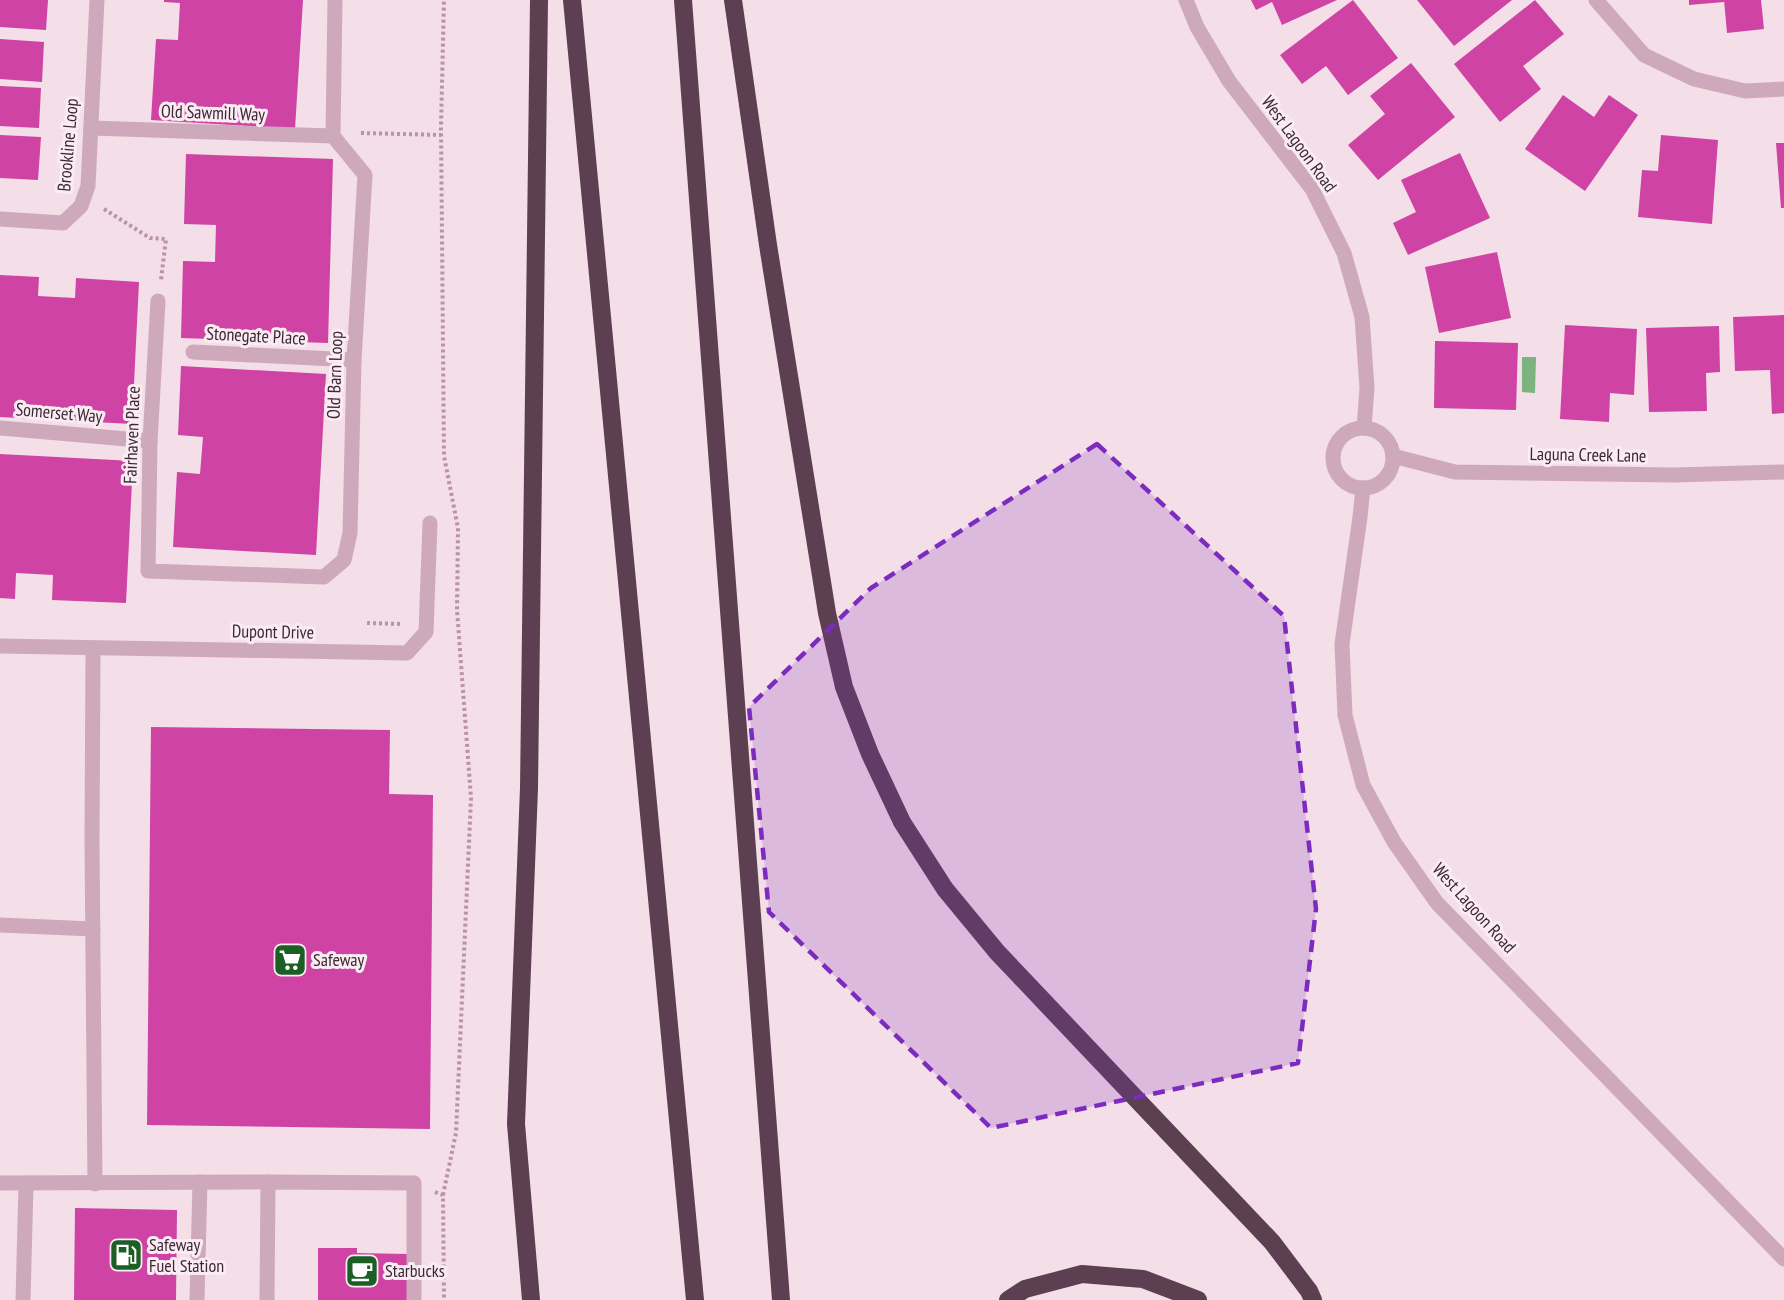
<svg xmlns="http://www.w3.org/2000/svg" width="1784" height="1300" viewBox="0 0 1784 1300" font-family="'PT Sans Narrow',sans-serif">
<rect width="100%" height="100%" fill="#f4dee7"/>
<polygon fill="#7bb480" points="1522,357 1536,357 1535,393 1522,392"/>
<g fill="#ce43a4">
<polygon points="0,0 48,0 46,30 0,27"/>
<polygon points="164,0 303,0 295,129 151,120 156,39 178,40 180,3 164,2"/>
<polygon points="1251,0 1337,0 1282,25 1272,2 1256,10"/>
<polygon points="1353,0 1398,58 1348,95 1326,66 1302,84 1280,55"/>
<polygon points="1417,0 1512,0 1454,46"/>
<polygon points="1535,0 1564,34 1523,66 1541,89 1500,122 1454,64"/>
<polygon points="1689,0 1724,0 1724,2 1689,5"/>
<polygon points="1724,0 1761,0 1764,29 1727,33"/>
<polygon points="0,39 44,42 42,82 0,79"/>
<polygon points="1411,63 1455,117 1378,180 1348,145 1385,114 1370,96"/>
<polygon points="0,86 41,88 39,128 0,126"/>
<polygon points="1563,95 1594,117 1609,95 1638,115 1585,191 1525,149"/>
<polygon points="0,135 41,137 38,180 0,178"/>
<polygon points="1661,135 1718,140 1712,224 1638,217 1642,170 1658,171"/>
<polygon points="1776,143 1784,143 1784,208 1781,208"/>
<polygon points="1460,153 1490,218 1408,255 1393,223 1416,212 1401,180"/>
<polygon points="186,154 333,159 328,343 181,338 183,261 215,262 216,225 184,224"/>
<polygon points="1497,252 1511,318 1439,333 1425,267"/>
<polygon points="0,275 39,277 38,296 75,298 76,278 139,282 132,424 0,417"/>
<polygon points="1784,315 1784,413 1772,414 1770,370 1735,371 1733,317"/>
<polygon points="1565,325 1637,329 1634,395 1610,393 1609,422 1560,419"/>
<polygon points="1719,326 1720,372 1706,373 1707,411 1649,412 1646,328"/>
<polygon points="1435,341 1518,343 1516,410 1434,408"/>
<polygon points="181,366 326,374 316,555 173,547 177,472 200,474 203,437 178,435"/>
<polygon points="0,454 133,461 126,603 52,600 53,575 16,573 15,599 0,598"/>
<polygon points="151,727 390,730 389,794 433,795 430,1129 147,1125"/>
<polygon points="75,1208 177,1210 176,1300 74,1300"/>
<polygon points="318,1248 357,1248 357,1253 407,1254 407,1300 318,1300"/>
</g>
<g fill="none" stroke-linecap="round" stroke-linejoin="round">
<g stroke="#ba93a7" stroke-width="4" stroke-dasharray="3 3" stroke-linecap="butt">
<polyline points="361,133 441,135"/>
<polyline points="104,209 150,238 166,239 161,280"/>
<polyline points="367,623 403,624"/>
<polyline points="435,1192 443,1195 444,1300"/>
<polyline points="443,1195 456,1133 471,798 457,610 458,528 444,456 441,127 444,0"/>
</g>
<g stroke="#cea9bb" stroke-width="15">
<polyline points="1186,0 1197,27 1229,81 1312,189 1344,253 1362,317 1367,388 1364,428"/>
<polyline points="1596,0 1644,55 1694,79 1745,91 1784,89"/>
<polyline points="91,128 333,136"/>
<polyline points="0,219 63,223 81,206 88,186 97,0"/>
<polyline points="158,301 150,441 148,571 324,577 344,560 350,533 354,360 365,175 333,136 335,0"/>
<polyline points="193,352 354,360"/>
<polyline points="0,428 150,441"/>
<circle cx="1363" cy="458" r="30"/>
<polyline points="1393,456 1455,472 1674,475 1784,472"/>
<polyline points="1363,488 1360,517 1342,644 1345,715 1363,785 1394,842 1437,903 1784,1259"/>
<polyline points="0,646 407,653 426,632 430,523"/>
<polyline points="93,649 92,842 95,1184"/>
<polyline points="0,925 93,929"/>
<polyline points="0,1183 268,1182"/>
<polyline points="23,1300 26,1185"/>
<polyline points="197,1300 200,1182"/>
<polyline points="267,1300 268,1182 414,1183 414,1300"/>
</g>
<g stroke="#5c4051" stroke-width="18">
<polyline points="572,0 695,1300"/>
<polyline points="683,0 781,1300"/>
<polyline points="733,0 768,245 827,613 844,687 870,754 902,822 945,889 997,952 1272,1242 1309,1291 1313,1300"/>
<polyline points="531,1300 516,1124 529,788 539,0"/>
<polyline points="1008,1300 1025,1289 1082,1274 1143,1279 1198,1300"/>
</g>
</g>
<path fill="#7b2cbf" fill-opacity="0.2" stroke="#7b2cbf" stroke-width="4.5" stroke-dasharray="12 8" stroke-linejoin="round" d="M 1097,444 L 1284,616 L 1316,909 L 1298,1063 L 991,1128 L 769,912 L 749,707 L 871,588 Z"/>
<defs>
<symbol id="supermarket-square" viewBox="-11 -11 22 22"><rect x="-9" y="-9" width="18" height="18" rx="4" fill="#1b5f24" stroke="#fbebf2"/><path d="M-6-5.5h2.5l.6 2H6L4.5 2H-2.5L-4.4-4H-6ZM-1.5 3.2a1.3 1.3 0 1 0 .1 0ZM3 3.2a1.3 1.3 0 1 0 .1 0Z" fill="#fff"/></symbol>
<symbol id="fuel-square" viewBox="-11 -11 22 22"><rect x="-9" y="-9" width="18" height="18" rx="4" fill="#1b5f24" stroke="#fbebf2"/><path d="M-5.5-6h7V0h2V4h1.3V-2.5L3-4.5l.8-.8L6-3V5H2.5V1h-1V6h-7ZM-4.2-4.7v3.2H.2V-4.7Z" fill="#fff"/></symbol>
<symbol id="cafe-square" viewBox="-11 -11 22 22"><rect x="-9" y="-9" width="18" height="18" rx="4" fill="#1b5f24" stroke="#fbebf2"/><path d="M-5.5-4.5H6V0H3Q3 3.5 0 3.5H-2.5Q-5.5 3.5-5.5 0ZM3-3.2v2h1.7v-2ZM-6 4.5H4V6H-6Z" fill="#fff"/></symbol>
</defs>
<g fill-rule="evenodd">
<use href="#supermarket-square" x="271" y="941" width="38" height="38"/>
<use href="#fuel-square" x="107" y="1236" width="38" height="38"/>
<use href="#cafe-square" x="343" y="1252" width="38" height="38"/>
</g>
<g text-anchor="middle" stroke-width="6" stroke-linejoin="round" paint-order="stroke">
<g font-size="18" fill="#3a2934" stroke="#fbebf2">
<text transform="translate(213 113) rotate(2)" y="6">Old Sawmill Way</text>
<text transform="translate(1299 144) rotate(54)" y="6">West Lagoon Road</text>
<text transform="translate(68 145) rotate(-85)" y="6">Brookline Loop</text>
<text transform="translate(256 336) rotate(3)" y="6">Stonegate Place</text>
<text transform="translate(335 375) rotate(-88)" y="6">Old Barn Loop</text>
<text transform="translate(59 413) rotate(5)" y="6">Somerset Way</text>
<text transform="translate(132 435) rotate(-88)" y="6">Fairhaven Place</text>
<text transform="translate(1588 455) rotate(1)" y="6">Laguna Creek Lane</text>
<text transform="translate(273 632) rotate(1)" y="6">Dupont Drive</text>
<text transform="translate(1474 908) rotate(48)" y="6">West Lagoon Road</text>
</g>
<g font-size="18" fill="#3a2934" stroke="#fbebf2" text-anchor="start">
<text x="313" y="966">Safeway</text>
<text x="149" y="1251">Safeway<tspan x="149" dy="21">Fuel Station</tspan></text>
<text x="385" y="1277">Starbucks</text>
</g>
</g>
</svg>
